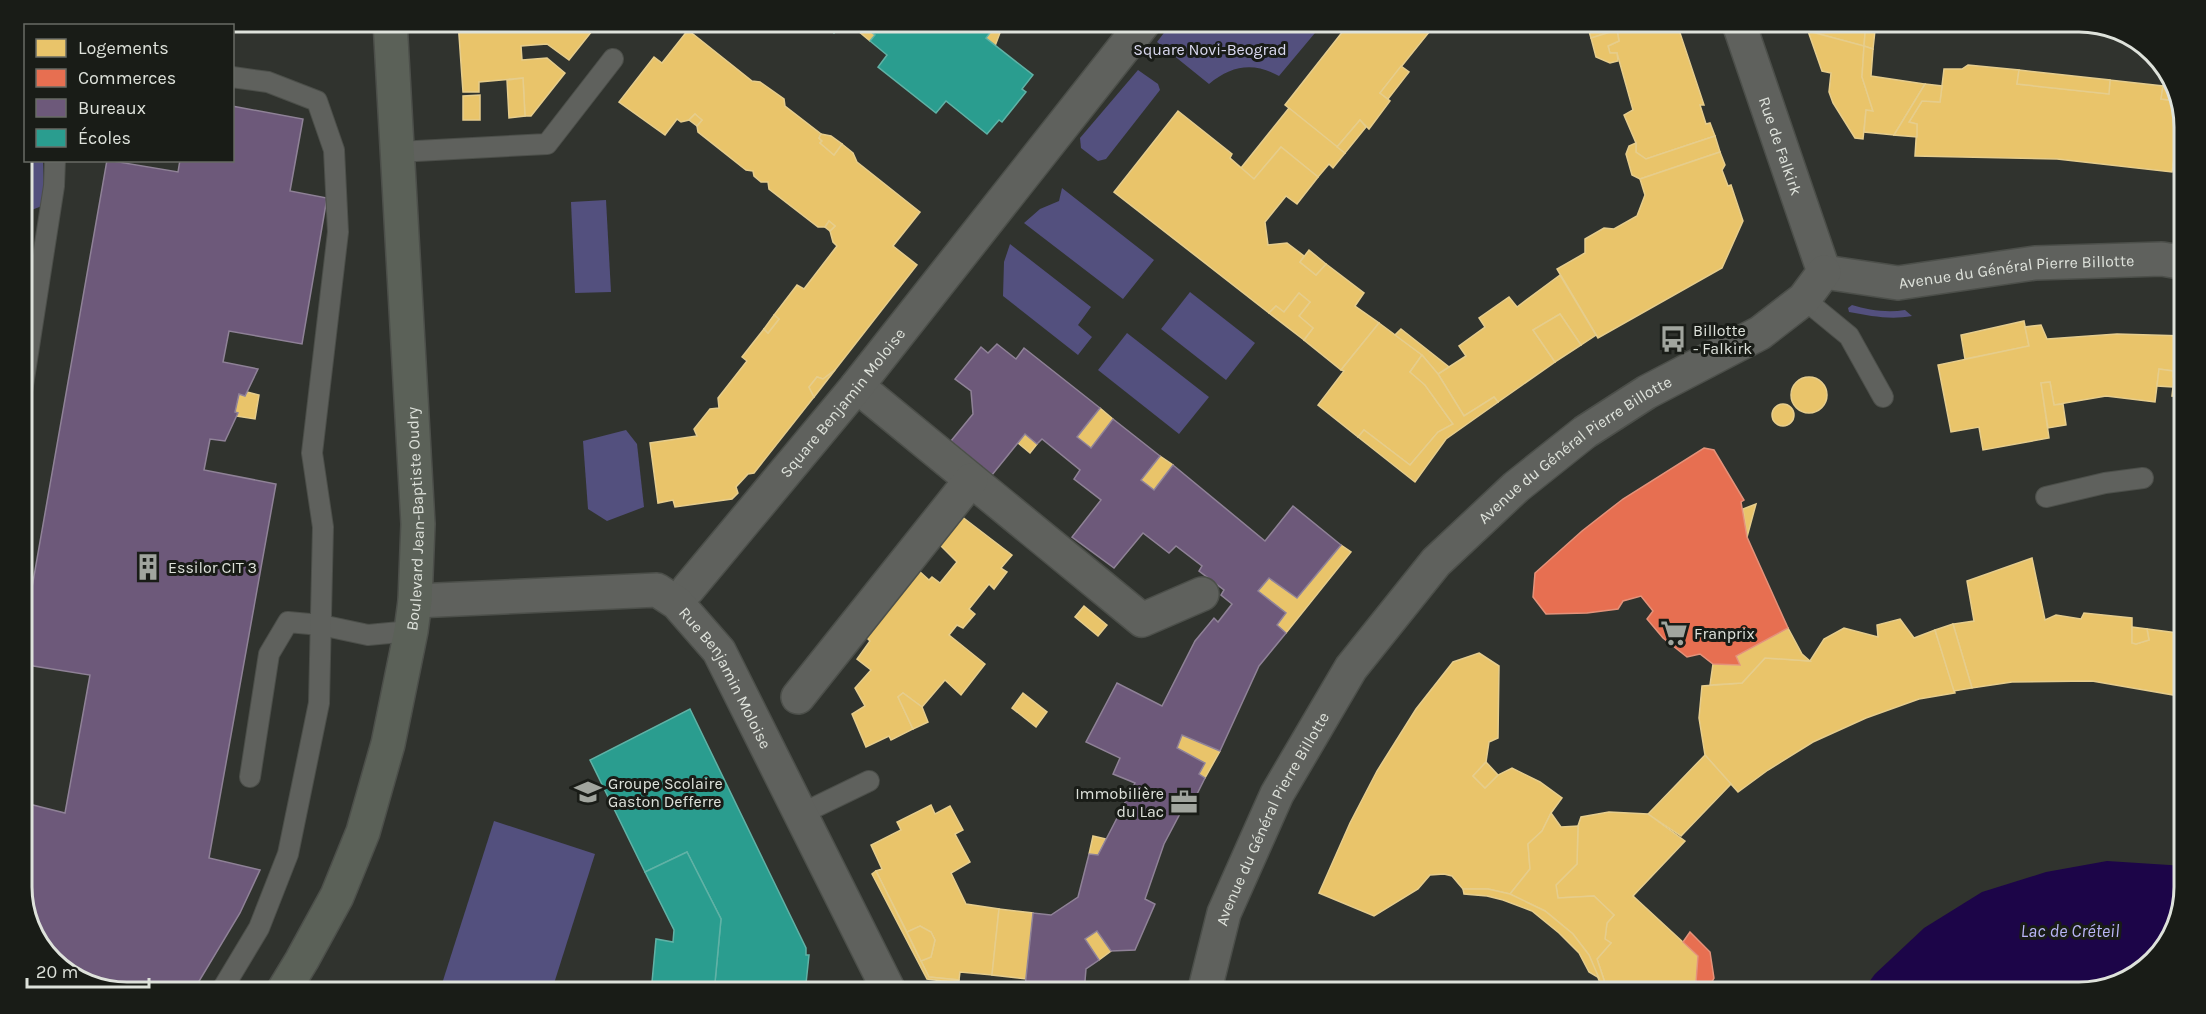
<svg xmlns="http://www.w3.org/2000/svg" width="2206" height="1014" viewBox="0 0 2206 1014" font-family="Karla,sans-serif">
<rect width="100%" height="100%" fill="#30332e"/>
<g fill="#53507e">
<path d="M 1173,21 L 1325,21 L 1279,76 C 1254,62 1232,65 1209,84 L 1157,42 Z"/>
<polygon points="1138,70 1158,84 1160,90 1106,159 1098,161 1081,148 1080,138"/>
<polygon points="25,111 26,160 43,161 44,193 42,206 21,214 21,120"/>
<polygon points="1062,188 1154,260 1123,299 1024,223 1040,209 1059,201"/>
<polygon points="606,200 611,292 575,293 571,202"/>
<polygon points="1010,244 1091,307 1078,325 1092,337 1078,355 1003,296 1004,262"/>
<polygon points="1190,292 1255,343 1226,380 1161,329"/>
<path d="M 1852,305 C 1868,310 1887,313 1905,310 L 1912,316 C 1890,320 1871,316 1849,312 L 1848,308 Z"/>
<polygon points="1127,333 1209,397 1179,434 1098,370"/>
<polygon points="626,430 637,444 644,507 607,521 588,509 583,441"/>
<polygon points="494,821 595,854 551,993 439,993"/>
</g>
<polygon fill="#1c0548" points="2107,861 2185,866 2185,887 2177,928 2138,975 2080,993 1861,993 1875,974 1924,928 1982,892 2046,872"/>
<g fill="#e9c46a" stroke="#e6cd8c" stroke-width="1.5">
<polygon points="458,21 600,21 569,60 547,44 521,46 522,60 547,58 565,73 531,116 525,116 523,78 479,82 479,92 463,92"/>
<polygon points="1351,21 1427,21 1434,26 1380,93 1390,101 1369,129 1360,120 1337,147 1285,105"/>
<polygon points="1593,21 1676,21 1704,105 1700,105 1706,124 1710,123 1715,136 1646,159 1636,152 1636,143 1624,115 1633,110 1617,53 1610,53 1608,46 1619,41 1617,30 1591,38 1588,28"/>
<polygon points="1811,21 1866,21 1864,46 1808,31 1805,23"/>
<polygon points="1866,21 1876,21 1873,49 1864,46"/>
<polygon points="863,26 875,35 870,41 858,31"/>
<polygon points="995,26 1001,30 995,46 986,38"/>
<polygon points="688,30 752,81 760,82 784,99 785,106 821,134 819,138 822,141 820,143 834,155 842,144 853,153 857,162 920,212 893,246 917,265 835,370 823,379 817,377 809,387 814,397 754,473 748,474 736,487 738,493 732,499 675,507 673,500 658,503 650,443 697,436 694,429 710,409 719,408 718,398 747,361 742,357 764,329 768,333 779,319 774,315 797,285 804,289 837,246 833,242 830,231 835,226 829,221 825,227 818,227 769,189 768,182 761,182 754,176 753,171 746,170 698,132 697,126 702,120 695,114 689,120 681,122 677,119 665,135 619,102 654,57 662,63"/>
<polygon points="1617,30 1619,41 1608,46 1610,53 1617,53 1618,61 1610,63 1596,57 1591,38"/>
<polygon points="1808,31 1864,46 1862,77 1873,111 1866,110 1863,139 1855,138 1833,103 1829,92 1831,73 1822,71"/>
<polygon points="1864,46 1873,49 1871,76 1925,84 1894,135 1864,132 1866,110 1873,111 1862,77"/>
<polygon points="1968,65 2019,70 2017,84 2109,94 2110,80 2163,86 2161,99 2178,101 2185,120 2185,154 2175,153 2172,172 2057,159 1915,156 1917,124 1909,122 1922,101 1940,102 1944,69 1962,69"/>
<polygon points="1401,66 1409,72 1388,99 1380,93"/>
<polygon points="2019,70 2110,80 2109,94 2017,84"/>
<polygon points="523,78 525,116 509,118 507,80"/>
<polygon points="1925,84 1942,86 1940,102 1922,101 1909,122 1917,124 1917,137 1894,135"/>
<polygon points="2163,86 2174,87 2178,101 2161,99"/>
<polygon points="480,95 480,120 463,120 463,96"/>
<polygon points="1289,108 1345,153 1333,168 1329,164 1318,177 1281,147 1254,179 1241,168"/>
<polygon points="1178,111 1232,154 1230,158 1254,179 1281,147 1318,177 1297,204 1286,196 1265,222 1268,245 1287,243 1304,256 1300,262 1316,275 1326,264 1364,293 1355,306 1379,323 1341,370 1304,340 1313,328 1299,316 1310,302 1299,293 1284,312 1276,306 1269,313 1114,192"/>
<polygon points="695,114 702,120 697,126 689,120"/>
<polygon points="1360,120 1366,127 1345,153 1337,147"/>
<polygon points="821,134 831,136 842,144 834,155 820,143 822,141 819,138"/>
<polygon points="1715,136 1720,152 1640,179 1632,175 1626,154 1629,146 1636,143 1636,152 1646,159"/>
<polygon points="1720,152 1725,165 1722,170 1728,186 1731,185 1743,221 1722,268 1598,338 1557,269 1585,253 1585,239 1604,228 1614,229 1637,216 1645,195 1640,179"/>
<polygon points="2175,153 2185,154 2185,166 2173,165"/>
<polygon points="829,221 835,226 830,231 825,227"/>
<polygon points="1309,250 1326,264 1316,275 1300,262"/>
<polygon points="1560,275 1596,335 1581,345 1560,314 1533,330 1555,362 1498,402 1494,397 1464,416 1438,374 1466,356 1459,346 1485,327 1479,318 1509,297 1517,307"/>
<polygon points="1299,293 1310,302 1299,316 1313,328 1304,340 1269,313 1276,306 1284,312"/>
<polygon points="1560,314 1581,345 1555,362 1533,330"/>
<polygon points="774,315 779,319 768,333 764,329"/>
<polygon points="2024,321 2029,346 1965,359 1961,335"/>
<polygon points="1379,323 1422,355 1410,372 1425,385 1453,424 1438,432 1410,465 1364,430 1358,437 1318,405 1344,371 1341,370"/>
<polygon points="2041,325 2047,339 2117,334 2185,336 2185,387 2182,387 2183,377 2173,377 2173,371 2159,369 2155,402 2106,396 2054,405 2050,382 2041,383 2049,438 1983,450 1979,427 1951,432 1938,365 2029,346 2025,327"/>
<polygon points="1401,329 1449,367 1438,374 1422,355 1395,335"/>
<polygon points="1422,355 1438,374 1464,416 1494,397 1498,402 1446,439 1415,482 1358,437 1364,430 1410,465 1438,432 1453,424 1425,385 1410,372"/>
<polygon points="2159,369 2173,371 2173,377 2183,377 2182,387 2185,387 2185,397 2172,396 2173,387 2157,386"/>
<polygon points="835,370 814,397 809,387 817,377 823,379"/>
<circle cx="1809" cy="395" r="18"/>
<polygon points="2050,382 2054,405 2063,404 2066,425 2048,428 2041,383"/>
<polygon points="247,392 259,395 255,419 236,416 238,413 235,412 239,394 245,396"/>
<circle cx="1783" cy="415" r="11"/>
<polygon points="1100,408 1113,419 1091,448 1077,437"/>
<polygon points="1025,434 1037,444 1030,453 1018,443"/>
<polygon points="1160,456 1173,465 1154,490 1141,480"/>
<polygon points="1756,504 1747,537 1743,509"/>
<polygon points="961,516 1012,555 1001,568 1007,572 994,589 989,584 969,609 975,614 963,628 957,625 949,635 985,664 961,695 945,680 922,707 903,693 898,697 913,729 891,740 889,736 866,747 852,714 865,706 855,688 871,670 857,659 870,641 866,637 918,570 929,580 932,577 940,583 957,562 939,544"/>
<polygon points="1341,545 1351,552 1286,633 1277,625 1286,613 1258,591 1269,578 1297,598"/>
<polygon points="2032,558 2045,620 2056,615 2081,619 2084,613 2132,618 2132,643 2136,644 2149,640 2147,629 2178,633 2183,631 2185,618 2185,697 2092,681 2012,682 1972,688 1953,624 1974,621 1967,581"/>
<polygon points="1084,606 1107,625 1098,636 1075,617"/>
<polygon points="1900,619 1914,638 1935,630 1955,693 1919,699 1866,718 1813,742 1768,770 1738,792 1705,755 1699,718 1702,686 1742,683 1765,658 1810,661 1824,639 1844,628 1878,637 1877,625"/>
<polygon points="1953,624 1972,688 1954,691 1935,630"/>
<polygon points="2132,627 2147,629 2149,640 2136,644 2132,643"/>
<polygon points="1788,628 1802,654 1810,661 1765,658 1742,683 1710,685 1713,664 1740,665 1736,656"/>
<polygon points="1479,653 1499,666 1498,738 1489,742 1486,762 1473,776 1485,788 1498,775 1512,768 1540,782 1562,798 1551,813 1542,831 1528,844 1530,869 1510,894 1488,889 1463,889 1452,876 1444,874 1430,875 1418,889 1374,916 1319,893 1350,823 1377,771 1416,709 1453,662"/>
<polygon points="903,693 922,707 928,722 913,729 898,697"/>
<polygon points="1023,693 1047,712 1036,727 1012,708"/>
<polygon points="1182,735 1220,751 1205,778 1199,774 1205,763 1177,748"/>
<polygon points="1705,755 1731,784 1681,836 1648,814"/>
<polygon points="1486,762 1498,775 1485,788 1473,776"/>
<polygon points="931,805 935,814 950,806 963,830 955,834 970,862 951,873 966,904 999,909 992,975 960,972 959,980 929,977 921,961 931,957 935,940 931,932 920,926 907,932 876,871 882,869 871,845 901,830 897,822"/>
<polygon points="1609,812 1648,814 1685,841 1633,896 1698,956 1696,982 1689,993 1606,993 1604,980 1597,959 1611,943 1605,939 1607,923 1614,915 1594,896 1558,898 1556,885 1577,864 1578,826 1581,817"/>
<polygon points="1551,813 1561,827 1578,826 1577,864 1556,885 1558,898 1594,896 1614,915 1607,923 1605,939 1611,943 1597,959 1604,980 1606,993 1604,993 1589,955 1573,934 1545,911 1510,894 1530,869 1528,844 1542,831"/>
<polygon points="1093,836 1106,839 1098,855 1089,854"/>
<polygon points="876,871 929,977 959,980 958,983 927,979 872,874"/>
<polygon points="1463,889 1488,889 1510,894 1545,911 1573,934 1589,955 1599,978 1589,972 1579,953 1559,933 1532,911 1503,900 1487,896 1464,894"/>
<polygon points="999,909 1033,913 1026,979 992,975"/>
<polygon points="920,926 931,932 935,940 931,957 921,961 907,932"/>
<polygon points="1097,931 1111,951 1099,960 1085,939"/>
<polygon points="1025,987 1084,993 1057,993 1025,990"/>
</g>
<g fill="#e76f51" stroke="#e4927a" stroke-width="1.5">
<polygon points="1704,448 1714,450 1744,500 1741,502 1747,537 1788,628 1736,656 1740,665 1713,664 1700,654 1687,657 1663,638 1647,619 1653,611 1641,596 1623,601 1618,609 1587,613 1546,614 1533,597 1535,573 1582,531 1623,499"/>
<polygon points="1690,932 1710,952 1714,978 1706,993 1689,993 1696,982 1698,956 1683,942"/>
</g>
<g fill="#6d597a" stroke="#8f8297" stroke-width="1.5">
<polygon points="232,106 303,119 290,191 327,198 302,344 229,331 223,362 258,369 245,396 239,394 235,412 238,413 225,441 210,439 204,470 276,484 209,858 260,870 240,913 192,993 127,993 86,985 43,951 21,895 21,802 65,813 90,675 21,664 21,650 107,160 178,172 180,160 232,160"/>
<polygon points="997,344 1016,359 1024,348 1100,408 1077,437 1091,448 1113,419 1160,456 1141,480 1154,490 1173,465 1265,541 1293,506 1341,545 1297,598 1269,578 1258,591 1286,613 1277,625 1286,633 1259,666 1220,751 1182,735 1177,748 1205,763 1199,774 1205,778 1188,812 1182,810 1164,844 1145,899 1155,904 1135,950 1111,951 1097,931 1085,939 1099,960 1086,969 1084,993 1025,987 1033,913 1051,915 1078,897 1089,854 1098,855 1135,783 1113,774 1120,758 1086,742 1117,683 1162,706 1195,641 1214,618 1218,622 1232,604 1221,595 1224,590 1199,571 1202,566 1176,546 1169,553 1143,533 1114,568 1072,537 1101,500 1074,479 1080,470 1042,439 1037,444 1025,434 992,475 951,441 973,414 971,391 955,379 981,347 988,353"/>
</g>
<g fill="#2a9d8f" stroke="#60b2a6" stroke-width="1.5">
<polygon points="819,21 845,21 834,33"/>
<polygon points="845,21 1008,21 1001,30 995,26 986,38 1033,75 1022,89 1026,92 1002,122 999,120 987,134 946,101 936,113 878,67 887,55 870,41 875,35 863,26 858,31"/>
<polygon points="690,709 806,948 806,955 809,955 805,993 714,993 721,919 687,852 645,872 590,760"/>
<polygon points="687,852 721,919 714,993 651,993 656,939 673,942 674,930 645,872"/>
</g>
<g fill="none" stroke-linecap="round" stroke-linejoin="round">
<defs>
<g id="lane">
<polyline points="398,152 547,144 613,59"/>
<polyline points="1804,299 1849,336 1883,397"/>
<polyline points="21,398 54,186 55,160"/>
<polyline points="2046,497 2105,483 2143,478"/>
<polyline points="250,777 269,654 288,622 321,625 368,635 411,631"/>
<polyline points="801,814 869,781"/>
<polyline points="220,993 259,928 288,854 319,703 323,527 312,453 338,232 334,150 317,101 268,82 232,77"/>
</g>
<g id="street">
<path id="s1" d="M 1738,21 L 1824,272"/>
<path id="s2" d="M 1824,272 L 1898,283 L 2035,263 L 2162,259 L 2185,263"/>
<polyline points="857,386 1142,620 1202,594"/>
<path id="s3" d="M 688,589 L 857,386 L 1145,21"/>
<path id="s4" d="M 415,601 L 657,590 L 677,603 L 719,651 L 890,993"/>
<polyline points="798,697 971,480"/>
<path id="s5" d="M 1204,993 L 1224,913 L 1277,794 L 1351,668 L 1436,562 L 1516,487 L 1585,432 L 1647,392 L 1760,333 L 1804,299 L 1824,272"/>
</g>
<g id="secondary">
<path id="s6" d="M 282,993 L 302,960 L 337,896 L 363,832 L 388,744 L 411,631 L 415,601 L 418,524 L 390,21"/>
</g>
</defs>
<use href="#lane" stroke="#4c4f4a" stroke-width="22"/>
<use href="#street" stroke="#4c4f4a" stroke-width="36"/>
<use href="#secondary" stroke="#4c4f4a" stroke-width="36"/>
<use href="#lane" stroke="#5f615d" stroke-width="20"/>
<use href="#street" stroke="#5f615d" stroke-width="33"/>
<use href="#secondary" stroke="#5b6158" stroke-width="33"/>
</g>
<defs>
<symbol id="bus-bare" viewBox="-9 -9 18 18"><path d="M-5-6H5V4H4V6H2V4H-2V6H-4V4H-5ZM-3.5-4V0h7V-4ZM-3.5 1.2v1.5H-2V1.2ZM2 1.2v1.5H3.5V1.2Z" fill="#a1a59e" stroke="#191c17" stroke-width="2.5" paint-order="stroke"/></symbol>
<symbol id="building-bare" viewBox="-9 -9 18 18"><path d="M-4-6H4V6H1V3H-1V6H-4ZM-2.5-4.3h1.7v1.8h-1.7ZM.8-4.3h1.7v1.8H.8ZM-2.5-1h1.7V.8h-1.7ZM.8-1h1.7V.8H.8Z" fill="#a1a59e" stroke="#191c17" stroke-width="2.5" paint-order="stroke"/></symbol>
<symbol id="supermarket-bare" viewBox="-9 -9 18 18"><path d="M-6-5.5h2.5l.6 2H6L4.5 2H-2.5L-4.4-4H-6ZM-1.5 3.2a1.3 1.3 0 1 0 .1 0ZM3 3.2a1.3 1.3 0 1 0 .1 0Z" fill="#a1a59e" stroke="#191c17" stroke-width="2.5" paint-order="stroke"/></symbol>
<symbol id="school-bare" viewBox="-9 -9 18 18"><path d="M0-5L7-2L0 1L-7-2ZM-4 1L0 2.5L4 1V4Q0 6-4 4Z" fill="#a1a59e" stroke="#191c17" stroke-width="2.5" paint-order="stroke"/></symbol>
<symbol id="office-bare" viewBox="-9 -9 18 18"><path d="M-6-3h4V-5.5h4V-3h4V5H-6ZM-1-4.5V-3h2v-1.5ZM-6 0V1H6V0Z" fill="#a1a59e" stroke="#191c17" stroke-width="2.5" paint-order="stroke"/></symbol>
</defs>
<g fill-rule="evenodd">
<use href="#bus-bare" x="1654" y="320" width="38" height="38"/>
<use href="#building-bare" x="129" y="548" width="38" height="38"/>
<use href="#supermarket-bare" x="1655" y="614" width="38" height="38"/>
<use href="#school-bare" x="569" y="773" width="38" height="38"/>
<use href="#office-bare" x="1165" y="783" width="38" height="38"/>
</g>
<g text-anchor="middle" stroke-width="6" stroke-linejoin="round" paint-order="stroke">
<g font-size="16" fill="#dad9ef" stroke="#191c17">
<text x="1210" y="55">Square Novi-Beograd</text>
</g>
<g font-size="16" fill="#dee2db" stroke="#191c17">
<text dy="6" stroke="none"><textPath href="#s1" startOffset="132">Rue de Falkirk</textPath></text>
<text dy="6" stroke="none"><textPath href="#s2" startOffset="194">Avenue du Général Pierre Billotte</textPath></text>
<text dy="6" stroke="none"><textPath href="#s3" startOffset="242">Square Benjamin Moloise</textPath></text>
<text dy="6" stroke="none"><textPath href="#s5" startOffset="674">Avenue du Général Pierre Billotte</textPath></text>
<text dy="6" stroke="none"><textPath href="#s6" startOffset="500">Boulevard Jean-Baptiste Oudry</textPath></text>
<text dy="6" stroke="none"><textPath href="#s4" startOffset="356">Rue Benjamin Moloise</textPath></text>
<text dy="6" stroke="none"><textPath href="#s5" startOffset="188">Avenue du Général Pierre Billotte</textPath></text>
</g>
<g font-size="16" fill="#dee2db" stroke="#191c17" text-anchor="start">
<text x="1693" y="336">Billotte<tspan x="1693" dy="18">- Falkirk</tspan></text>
<text x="168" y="573">Essilor CIT 3</text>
<text x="1694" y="639">Franprix</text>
<text x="608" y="789">Groupe Scolaire<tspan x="608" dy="18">Gaston Defferre</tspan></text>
<text x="1164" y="799" text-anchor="end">Immobilière<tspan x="1164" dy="18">du Lac</tspan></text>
</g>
<g font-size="18" font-style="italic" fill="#bab6f7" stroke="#191c17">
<text x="2070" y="937">Lac de Créteil</text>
</g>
</g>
<path d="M0 0H2206V1014H0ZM127 32H2079A95 95 0 0 1 2174 127V887A95 95 0 0 1 2079 982H127A95 95 0 0 1 32 887V127A95 95 0 0 1 127 32Z" fill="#191c17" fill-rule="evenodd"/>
<path fill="none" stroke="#dee2db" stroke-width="3" d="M127 32H2079A95 95 0 0 1 2174 127V887A95 95 0 0 1 2079 982H127A95 95 0 0 1 32 887V127A95 95 0 0 1 127 32Z"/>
<rect x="24" y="24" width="210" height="138" fill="#191c17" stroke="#686b65" stroke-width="1.5"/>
<rect x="36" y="39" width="30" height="18" fill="#e9c46a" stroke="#686b65" stroke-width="1.5"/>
<text x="78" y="54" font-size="18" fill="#dee2db">Logements</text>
<rect x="36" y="69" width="30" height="18" fill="#e76f51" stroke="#686b65" stroke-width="1.5"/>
<text x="78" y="84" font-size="18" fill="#dee2db">Commerces</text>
<rect x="36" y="99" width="30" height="18" fill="#6d597a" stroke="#686b65" stroke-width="1.5"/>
<text x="78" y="114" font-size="18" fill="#dee2db">Bureaux</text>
<rect x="36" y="129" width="30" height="18" fill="#2a9d8f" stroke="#686b65" stroke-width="1.5"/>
<text x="78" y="144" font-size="18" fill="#dee2db">Écoles</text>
<path d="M27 978v9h122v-9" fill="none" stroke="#dee2db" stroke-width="3"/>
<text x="36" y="978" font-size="18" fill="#dee2db" stroke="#191c17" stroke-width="4.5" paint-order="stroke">20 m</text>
</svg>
